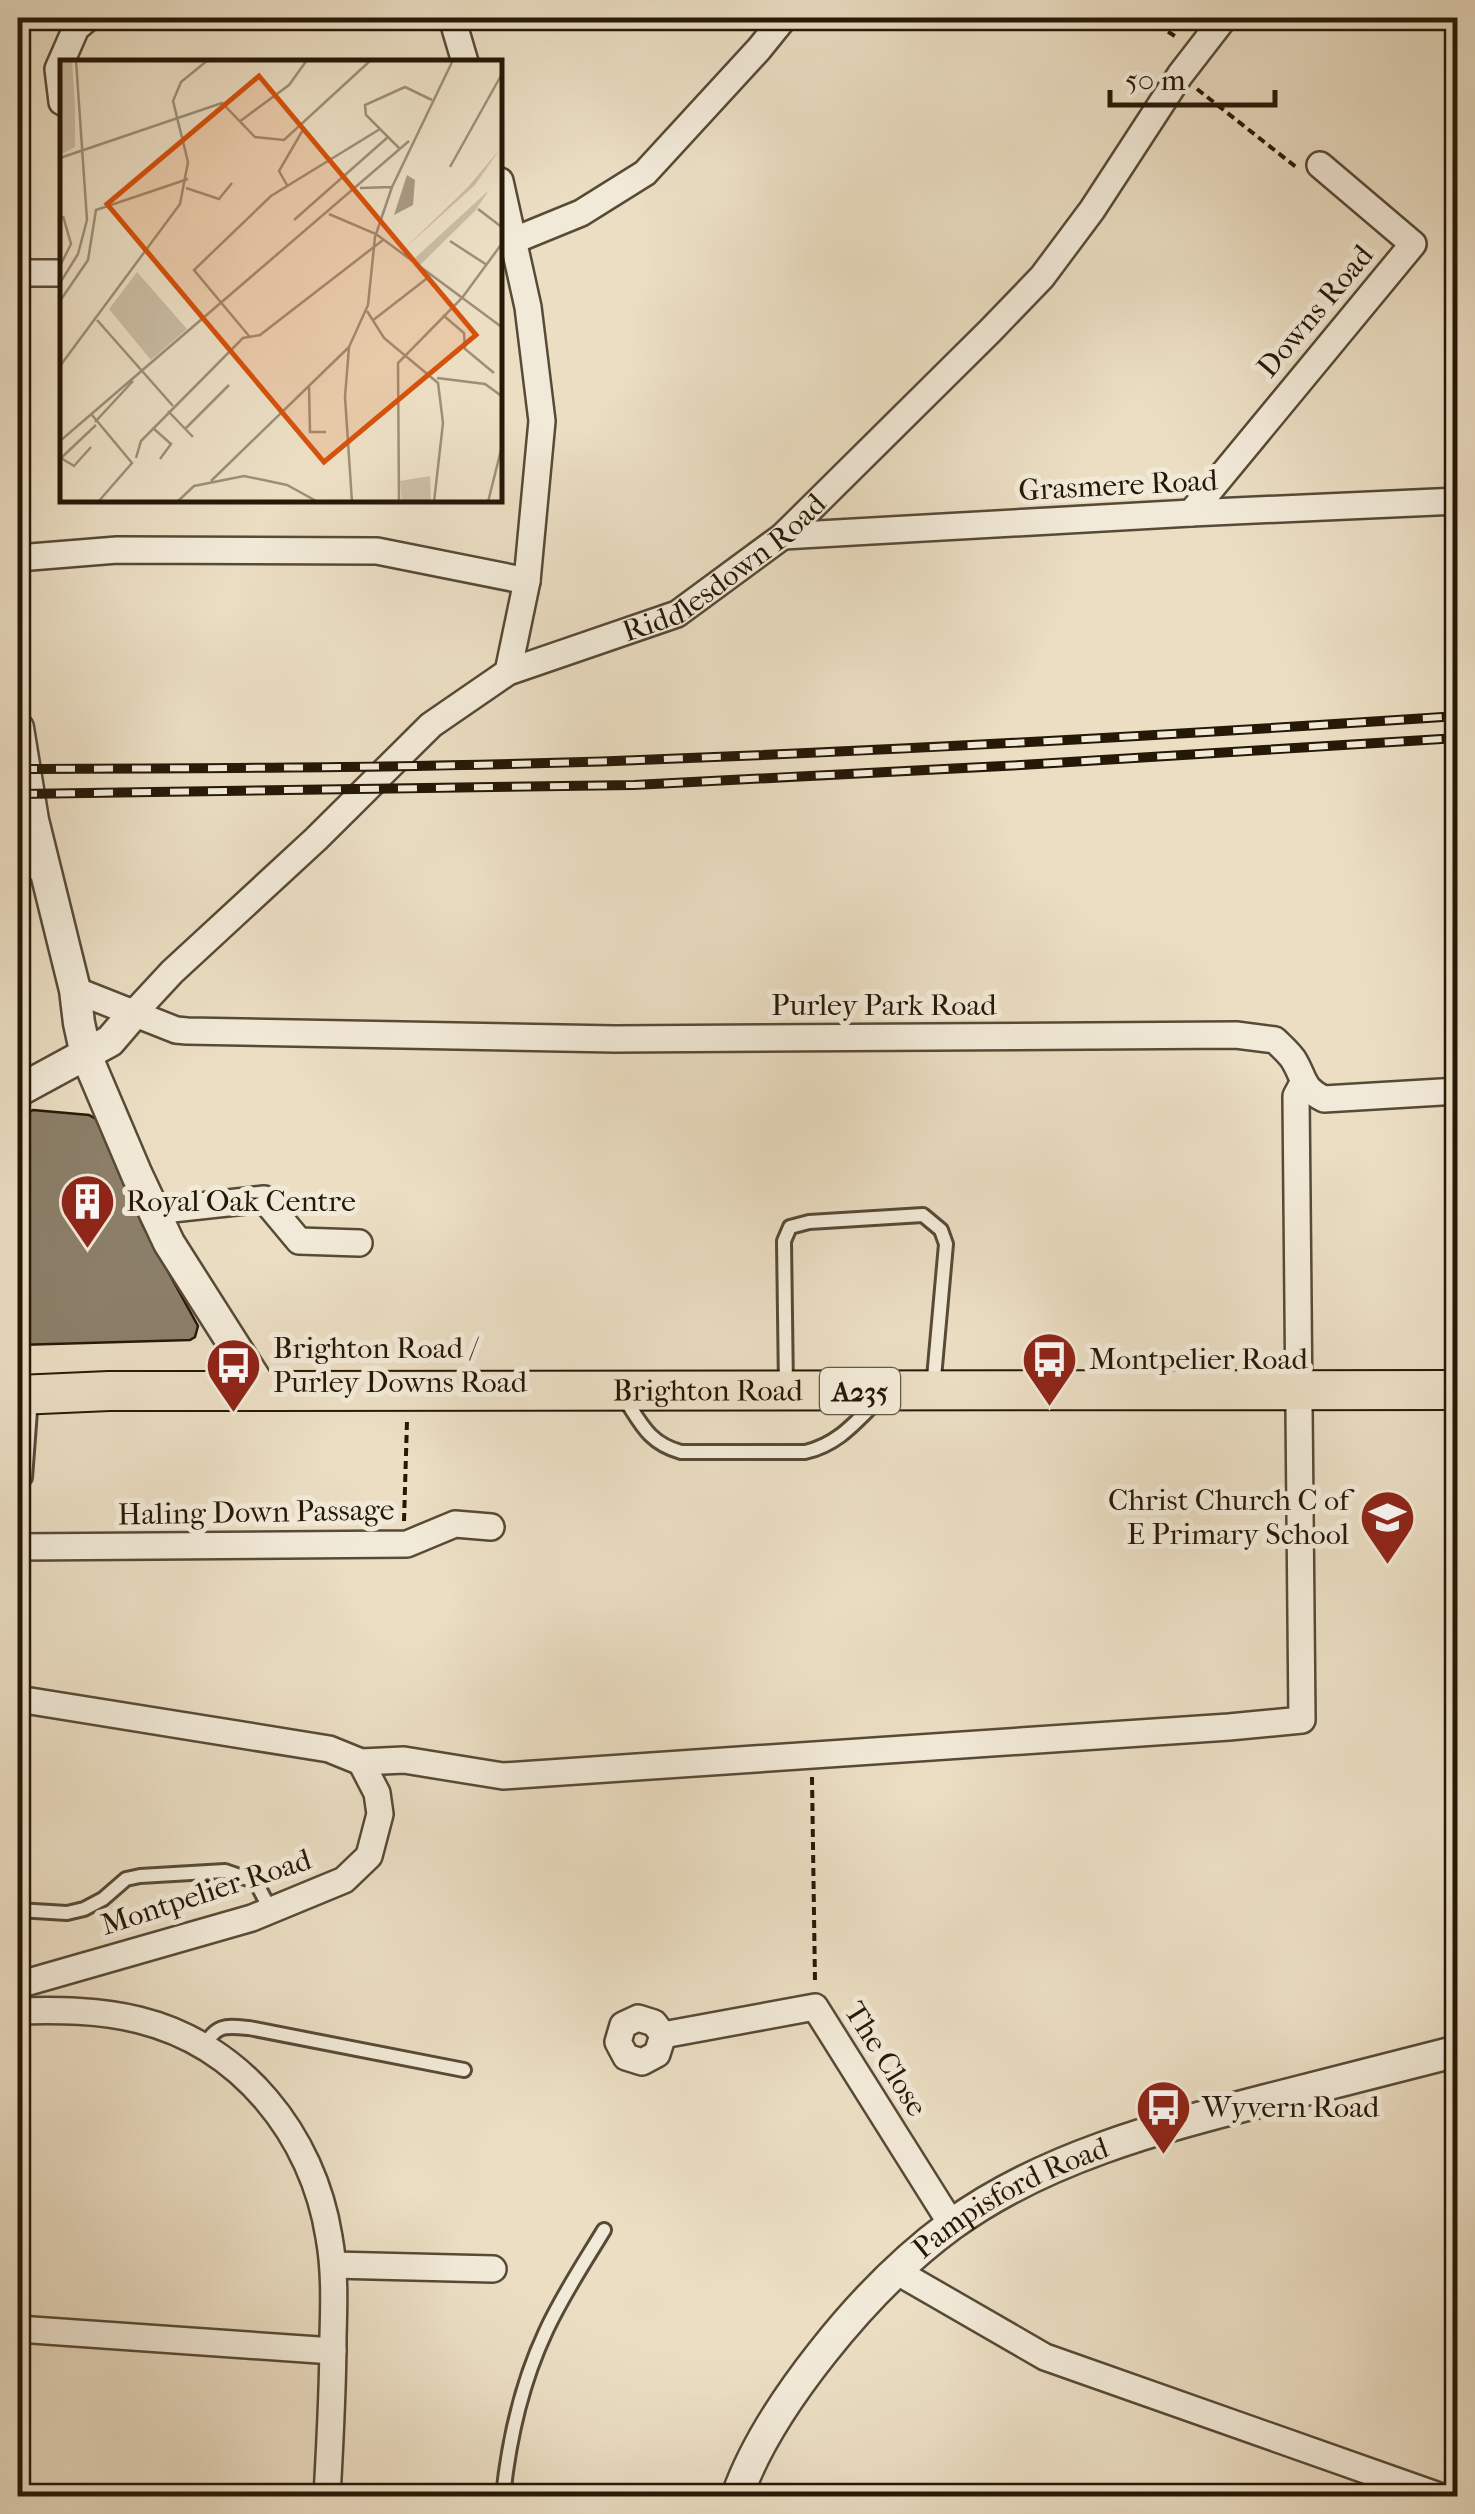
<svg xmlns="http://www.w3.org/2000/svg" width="1475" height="2514" viewBox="0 0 1475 2514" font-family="'IM FELL French Canon',serif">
<rect width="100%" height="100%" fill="#ebdec3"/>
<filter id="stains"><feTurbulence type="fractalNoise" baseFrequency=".002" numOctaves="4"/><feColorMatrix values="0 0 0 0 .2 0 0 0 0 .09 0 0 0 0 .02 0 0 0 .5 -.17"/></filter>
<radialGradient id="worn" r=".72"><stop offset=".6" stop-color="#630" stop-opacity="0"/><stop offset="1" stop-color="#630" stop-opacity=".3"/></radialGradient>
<polygon fill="#8c7f69" stroke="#261807" stroke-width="2.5" points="33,1110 89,1115 96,1119 143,1226 198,1326 195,1337 190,1340 18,1345 18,1119"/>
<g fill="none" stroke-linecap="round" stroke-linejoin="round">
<defs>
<g id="service">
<polyline points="18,873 44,872"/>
<polyline points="786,1388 784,1241 790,1227 809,1222 923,1215 941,1230 946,1244 933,1389"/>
<path d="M 623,1396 C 641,1423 648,1443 681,1452 L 805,1452 C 837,1445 855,1423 878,1400"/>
<polyline points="25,1478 31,1397"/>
<polyline points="18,1910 67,1913 84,1909 103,1899 126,1879 140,1876 225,1871 251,1880 259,1888 271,1911"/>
<path d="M 204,2046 C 217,2024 225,2026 249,2028 L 464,2070"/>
<path d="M 503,2496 C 509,2439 521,2384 546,2331 C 562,2296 584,2263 604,2230"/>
</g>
<g id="minor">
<polyline points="452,18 465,62"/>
<polyline points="62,102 58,69 76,28 88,18"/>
<polyline points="500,181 528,307 542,421 527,581 508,672"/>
<polyline points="500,242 515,240 581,213 645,173 759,49 784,18"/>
<polyline points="18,273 62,273"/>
<polyline points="1191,513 1413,244 1320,165"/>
<polyline points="783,536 1191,513 1458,501"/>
<polyline points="18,558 117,550 377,551 527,581"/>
<path d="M 75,990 L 176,1030 L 187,1031 L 615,1039 L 1236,1035 L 1275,1040 C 1281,1046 1288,1052 1293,1059 C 1305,1078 1301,1088 1324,1099 L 1458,1091"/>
<path id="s1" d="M 134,1013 L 172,972 L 316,839 L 431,725 L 508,672 L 677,614 L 783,536 L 990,331 L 1042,277 L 1092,210 L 1180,75 L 1224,18"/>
<polyline points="154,1211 264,1199 299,1241 359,1243"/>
<polyline points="18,1547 407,1544 455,1524 491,1527"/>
<polyline points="18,1699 329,1749 361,1762 404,1760 503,1776 1229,1727 1302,1720 1296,1096 1303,1083"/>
<polyline points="18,1985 252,1918 344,1880 369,1856 380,1814 377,1793 361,1762"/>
<path d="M 18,2011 C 58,2010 100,2010 139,2020 C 241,2045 313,2135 329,2237 C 335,2270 334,2303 333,2336 C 333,2389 330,2443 327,2496"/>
<polygon points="638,2018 654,2023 663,2035 657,2054 642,2062 626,2057 618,2042 623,2025"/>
<polyline points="663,2035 815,2007 952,2225"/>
<polyline points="333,2265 493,2269"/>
<polyline points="896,2271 1045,2357 1439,2496"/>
<polyline points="18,2329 333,2351"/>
</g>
<g id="tertiary">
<polyline points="18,728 33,820 75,990 79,1023 86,1055 137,1175 169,1243 263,1391"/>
<polyline points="18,1091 110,1041 134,1013"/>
<path id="s2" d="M 737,2496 C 755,2445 788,2396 822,2353 C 859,2306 902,2261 951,2225 C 1043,2158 1158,2128 1266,2100 C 1330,2084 1394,2067 1458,2051"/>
</g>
<g id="primary">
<path id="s3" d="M 18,1395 L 109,1391 L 1458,1390"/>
</g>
</defs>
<use href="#service" stroke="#574a36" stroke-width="18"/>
<use href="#minor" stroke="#574a36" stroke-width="30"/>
<use href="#tertiary" stroke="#574a36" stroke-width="35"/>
<use href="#primary" stroke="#261807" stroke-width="42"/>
<g stroke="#261807" stroke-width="4" stroke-dasharray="8 5" stroke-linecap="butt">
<polyline points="1146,18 1178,38"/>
<polyline points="1197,89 1296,167"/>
<polyline points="404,1521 407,1421"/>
<polyline points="812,1777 815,1982"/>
</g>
<use href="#service" stroke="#f2ead8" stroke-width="12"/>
<use href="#minor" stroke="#f2ead8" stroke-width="25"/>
<use href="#tertiary" stroke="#f2ead8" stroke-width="30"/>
<use href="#primary" stroke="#ebdec3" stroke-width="38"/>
<defs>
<g id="rail">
<path d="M 18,769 C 241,768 465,768 689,758 C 945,748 1202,733 1458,716"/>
<polyline points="18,794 634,785 1021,765 1458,738"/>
</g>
</defs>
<use href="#rail" stroke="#261807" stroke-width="10"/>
<use href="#rail" stroke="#f2ead8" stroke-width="6" stroke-dasharray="19" stroke-linecap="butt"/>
</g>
<defs>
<symbol id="building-pin" viewBox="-11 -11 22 30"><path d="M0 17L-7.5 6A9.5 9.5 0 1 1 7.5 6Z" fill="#8f2418" stroke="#f2ead8"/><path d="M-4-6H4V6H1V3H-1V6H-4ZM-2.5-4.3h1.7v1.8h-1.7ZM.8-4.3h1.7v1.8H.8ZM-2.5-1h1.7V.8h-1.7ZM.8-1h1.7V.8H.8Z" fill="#fff"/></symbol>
<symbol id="bus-pin" viewBox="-11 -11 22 30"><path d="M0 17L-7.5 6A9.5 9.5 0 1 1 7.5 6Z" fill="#8f2418" stroke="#f2ead8"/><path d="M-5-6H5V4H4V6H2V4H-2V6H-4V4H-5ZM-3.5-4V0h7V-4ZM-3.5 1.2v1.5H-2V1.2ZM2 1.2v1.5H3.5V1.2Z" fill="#fff"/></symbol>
<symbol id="school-pin" viewBox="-11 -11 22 30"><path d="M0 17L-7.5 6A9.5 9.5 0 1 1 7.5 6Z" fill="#8f2418" stroke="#f2ead8"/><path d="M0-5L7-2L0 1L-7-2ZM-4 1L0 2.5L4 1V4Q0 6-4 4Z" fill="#fff"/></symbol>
</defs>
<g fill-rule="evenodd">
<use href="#building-pin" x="56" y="1170" width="63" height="86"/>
<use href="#bus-pin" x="1018" y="1328" width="63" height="86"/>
<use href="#bus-pin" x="202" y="1334" width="63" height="86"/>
<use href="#school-pin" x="1356" y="1486" width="63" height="86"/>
<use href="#bus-pin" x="1132" y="2076" width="63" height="86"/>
</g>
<g text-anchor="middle" stroke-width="10" stroke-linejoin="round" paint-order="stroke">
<rect fill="#f2ead8" stroke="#635746" stroke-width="2.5" x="820" y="1368" width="80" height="46" rx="8"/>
<g font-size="28" font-weight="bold" fill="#261807">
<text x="860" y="1401">A235</text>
</g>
<g font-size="30" fill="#261807" stroke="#f2ead8">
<text transform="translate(1315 311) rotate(-50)" y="10">Downs Road</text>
<text transform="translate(1118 485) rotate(-3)" y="10">Grasmere Road</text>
<text dy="10" stroke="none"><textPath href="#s1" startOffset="750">Riddlesdown Road</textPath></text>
<text x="884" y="1015">Purley Park Road</text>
<text dy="10" stroke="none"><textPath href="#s3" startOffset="690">Brighton Road</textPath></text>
<text transform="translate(256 1512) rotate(-1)" y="10">Haling Down Passage</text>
<text transform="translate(206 1892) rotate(-18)" y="10">Montpelier Road</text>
<text transform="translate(886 2059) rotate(58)" y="10">The Close</text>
<text dy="10" stroke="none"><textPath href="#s2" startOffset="415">Pampisford Road</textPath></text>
</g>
<g font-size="30" fill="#261807" stroke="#f2ead8" text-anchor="start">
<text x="126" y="1211">Royal Oak Centre</text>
<text x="273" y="1358">Brighton Road /<tspan x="273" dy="34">Purley Downs Road</tspan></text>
<text x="1089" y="1369">Montpelier Road</text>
<text x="1349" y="1510" text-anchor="end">Christ Church C of<tspan x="1349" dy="34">E Primary School</tspan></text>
<text x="1202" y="2117">Wyvern Road</text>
</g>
</g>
<g transform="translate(60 60)">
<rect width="442" height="442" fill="#ebdec3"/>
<path d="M 0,0 L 12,0 L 15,48 L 15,87 L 0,95 ZM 440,89 L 415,125 L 343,190 L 408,127 ZM 429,130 L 415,151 L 360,205 L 355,198 ZM 77,212 L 127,269 L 91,300 L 49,249 ZM 370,416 L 371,442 L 342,442 L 340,421 Z" fill="#cabca3"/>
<path d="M 347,115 L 355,120 L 353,145 L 334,155 Z" fill="#a89b83"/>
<path fill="none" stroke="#9c8f78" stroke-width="2.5" d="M 179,62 L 229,25 L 247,0M 340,89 L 306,55 L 305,45 L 345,27 L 372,40M 0,98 L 162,43 L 195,77 L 224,80 L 311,0M 390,107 L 443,12M 227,125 L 219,111 L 244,68M 126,128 L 159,139 L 172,123M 300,128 L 332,127 L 393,0M 418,149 L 443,168M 269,154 L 316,174 L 443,268M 234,160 L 328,77M 390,181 L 427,205M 0,206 L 11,184 L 3,156M 0,223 L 18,194 L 27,160 L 16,0M 0,241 L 28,200 L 36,150 L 128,119M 307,251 L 324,278 L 378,323 L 383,363 L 374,442M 383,255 L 404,273 L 405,289 L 434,313M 37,260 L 113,346M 312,261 L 370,216M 189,276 L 134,210 L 211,136 L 320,69M 0,306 L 120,144 L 128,102 L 113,41 L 121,22 L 148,0M 377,318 L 425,324 L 443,337M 249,326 L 250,372 L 266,372M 108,351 L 133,377M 32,355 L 72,403 L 38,442M 35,362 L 73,321M 93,368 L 111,384 L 100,399M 125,369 L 169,325M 0,381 L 349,81M 1,398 L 14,406 L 31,387M 76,398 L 81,381 L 183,278 L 200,275 L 323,180M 0,399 L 36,365M 151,421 L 289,287M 117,442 L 134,426 L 184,416 L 227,425 L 258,442M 292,442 L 285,337 L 289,287 L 308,245 L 315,177 L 332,127M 339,442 L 338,303 L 402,238 L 443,182M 428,442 L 443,382"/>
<path fill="#d5520c" fill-opacity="0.15" stroke="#d5520c" stroke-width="5" d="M 199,16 L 416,275 L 264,402 L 47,144 Z"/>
<rect width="442" height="442" fill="none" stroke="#261807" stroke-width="5"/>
</g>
<rect width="1475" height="2514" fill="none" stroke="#ebdec3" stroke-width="60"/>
<rect x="20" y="20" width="1435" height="2474" fill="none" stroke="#261807" stroke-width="5"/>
<rect x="30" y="30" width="1415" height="2454" fill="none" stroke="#261807" stroke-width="2.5"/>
<path d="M1110 90v15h165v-15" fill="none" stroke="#261807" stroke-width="5"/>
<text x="1125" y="90" font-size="30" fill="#261807" stroke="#f2ead8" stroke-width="8" paint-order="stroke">50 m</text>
<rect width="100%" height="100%" filter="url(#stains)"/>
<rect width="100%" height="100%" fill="url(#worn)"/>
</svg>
